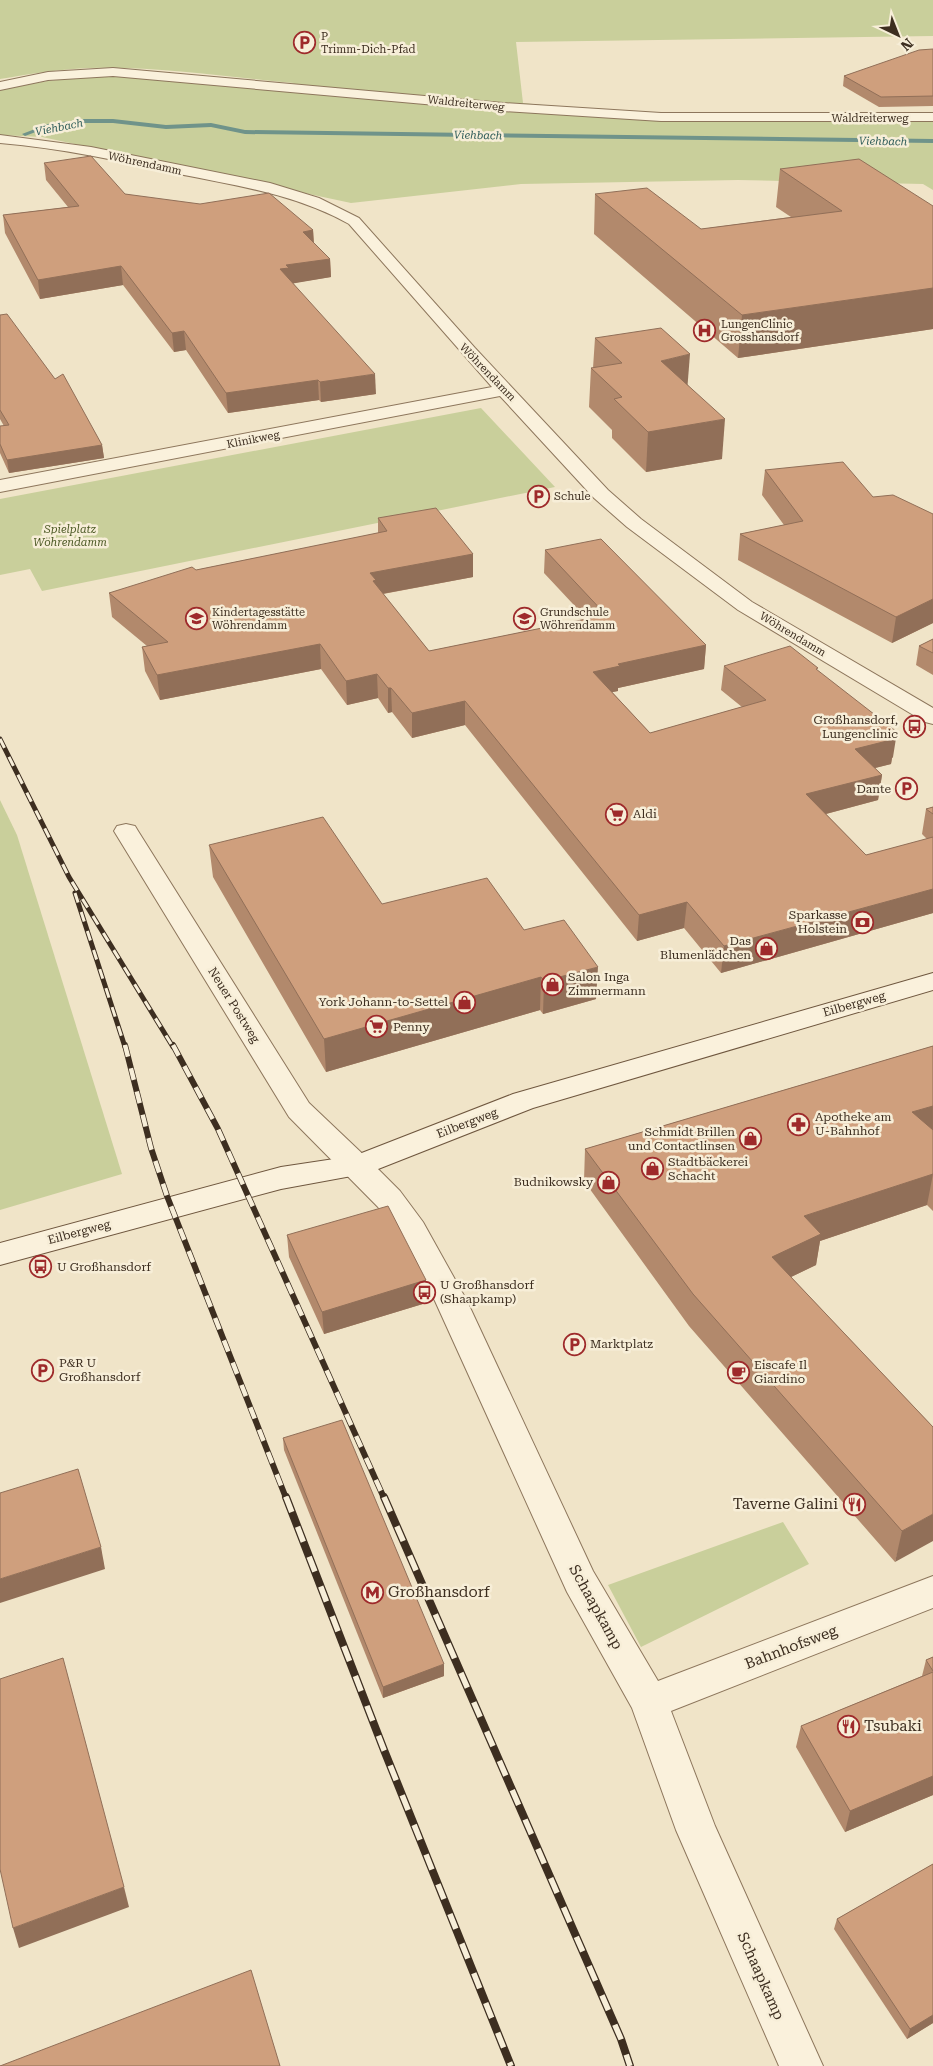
<svg xmlns="http://www.w3.org/2000/svg" width="933" height="2066" viewBox="0 0 933 2066" font-family="'Roboto Serif',serif">
<rect width="100%" height="100%" fill="#f0e4c8"/>
<g fill="#c9cf9b">
<path d="M 0,0 L 933,0 L 933,36 L 516,42 L 523,103 L 661,117 L 933,117 L 933,190 L 923,184 L 738,180 L 521,184 L 351,203 L 42,137 L 0,135 L 0,90 L 47,81 L 110,75 L 281,88 L 294,83 C 229,77 155,66 91,68 C 60,69 30,74 0,79 Z"/>
<polygon points="481,408 555,487 42,591 30,569 0,575 0,499"/>
<polygon points="0,800 17,835 122,1174 0,1210"/>
<polygon points="783,1522 809,1564 641,1647 608,1585"/>
</g>
<g fill="none" stroke-linecap="round" stroke-linejoin="round">
<polygon fill="#6f938a" fill-rule="evenodd" points="84,119 113,119 166,125 211,123 245,130 933,139 933,143 245,134 211,127 166,129 113,123 84,123 49,127 25,136 22,134 48,124"/>
<defs>
<g id="minor">
<polygon points="113,68 503,103 661,113 933,113 933,121 661,121 503,111 113,76 48,80 0,90 0,82 48,72"/>
<path d="M 0,135 L 91,147 L 270,183 L 319,198 L 359,218 L 475,348 L 608,490 L 641,519 L 752,602 L 933,708 L 933,724 L 925,722 L 738,610 L 627,527 L 594,498 L 500,396 L 0,492 L 0,480 L 492,387 L 349,224 C 295,194 238,186 179,174 C 120,161 61,148 0,143 Z"/>
<polygon points="126,824 135,826 138,831 309,1103 368,1159 400,1191 423,1222 467,1301 593,1571 658,1681 933,1576 933,1608 671,1711 715,1826 823,2066 779,2066 676,1830 632,1708 567,1592 435,1301 400,1237 378,1207 289,1117 114,831 117,826"/>
</g>
<polygon id="secondary" points="933,973 933,990 533,1108 368,1173 281,1189 0,1265 0,1243 281,1167 354,1156 513,1094"/>
</defs>
<use href="#minor" stroke="#8d765c" stroke-width="2"/>
<use href="#secondary" stroke="#6f573f" stroke-width="2"/>
<use href="#minor" fill="#faf1dc" fill-rule="evenodd"/>
<use href="#secondary" fill="#faf1dc" fill-rule="evenodd"/>
<defs>
<g id="rail-far2">
<polyline points="0,739 69,877 173,1047"/>
<polyline points="75,893 125,1047"/>
</g>
<g id="rail-far1">
<polyline points="125,1045 151,1148 167,1196 286,1498"/>
<polyline points="173,1045 218,1129 384,1498"/>
</g>
<g id="rail">
<polyline points="286,1497 384,1750 511,2066"/>
<polyline points="384,1497 621,2039 630,2066"/>
</g>
</defs>
<use href="#rail-far2" stroke="#3d2e20" stroke-width="5"/>
<use href="#rail-far1" stroke="#3d2e20" stroke-width="6"/>
<use href="#rail" stroke="#3d2e20" stroke-width="8"/>
<use href="#rail-far2" stroke="#f7eed8" stroke-width="3" stroke-dasharray="10" stroke-linecap="butt"/>
<use href="#rail-far1" stroke="#f7eed8" stroke-width="4.5" stroke-dasharray="12" stroke-linecap="butt"/>
<use href="#rail" stroke="#f7eed8" stroke-width="5.5" stroke-dasharray="16" stroke-linecap="butt"/>
</g>
<g fill="#b2896c">
<polygon points="933,49 933,106 879,107 843,86 844,76"/>
<polygon points="44,163 125,194 313,230 314,243 330,259 331,277 293,283 376,394 321,402 319,400 228,413 186,350 174,352 123,285 40,299 5,233 3,215 68,207 46,180"/>
<polygon points="780,169 933,206 933,329 738,358 594,234 595,194 701,229 791,217 776,207"/>
<polygon points="0,315 102,445 104,458 9,473 0,453 0,426 4,426 0,419"/>
<polygon points="595,338 688,385 722,459 646,472 612,438 612,430 589,407 591,368 593,368"/>
<polygon points="765,470 873,497 933,514 933,623 892,643 738,560 740,534 784,525 762,495"/>
<polygon points="378,518 473,554 473,577 383,594 429,651 587,619 544,573 545,550 706,645 704,669 618,688 618,691 612,692 650,733 742,707 721,690 724,666 818,671 893,757 892,758 891,764 875,768 882,775 878,800 826,814 866,855 927,839 922,834 926,809 933,807 933,913 721,973 684,928 637,941 465,725 412,738 392,712 388,713 378,698 347,705 321,669 160,700 145,671 142,647 147,646 112,617 109,593 196,570 378,533"/>
<polygon points="933,639 933,675 916,665 919,646"/>
<polygon points="209,845 382,904 524,930 596,999 543,1014 540,1010 326,1072 213,877"/>
<polygon points="933,1046 933,1211 927,1205 820,1241 816,1265 791,1277 933,1427 895,1562 689,1326 584,1181 585,1149"/>
<polygon points="287,1235 426,1280 426,1303 324,1334 289,1257"/>
<polygon points="283,1438 444,1676 383,1698 284,1450"/>
<polygon points="933,1657 933,1795 845,1832 796,1747 801,1726 922,1676 926,1660"/>
<polygon points="933,1864 933,2023 907,2039 834,1929 837,1919"/>
</g>
<g fill="#916f58">
<polygon points="313,230 314,248 303,232"/>
<polygon points="330,259 331,277 290,284 280,269 286,265"/>
<polygon points="121,266 123,285 40,299 38,280"/>
<polygon points="933,288 933,329 738,358 742,315"/>
<polygon points="184,331 186,350 174,352 172,333"/>
<polygon points="690,354 687,392 661,361"/>
<polygon points="375,374 376,394 321,402 320,382"/>
<polygon points="318,380 319,400 228,413 226,393"/>
<polygon points="725,419 722,459 646,472 648,432"/>
<polygon points="102,445 104,458 9,473 7,460"/>
<polygon points="473,554 473,577 376,595 370,573"/>
<polygon points="933,599 933,623 892,643 896,617"/>
<polygon points="320,644 321,669 160,700 157,675"/>
<polygon points="706,645 704,669 618,688 618,691 592,696 593,672 618,664"/>
<polygon points="377,674 378,698 347,705 346,681"/>
<polygon points="388,688 391,688 392,712 388,713"/>
<polygon points="465,701 465,725 412,738 412,713"/>
<polygon points="897,732 893,757 892,758 891,764 851,774 855,749 891,734"/>
<polygon points="882,775 878,800 803,820 806,794"/>
<polygon points="933,889 933,913 721,973 724,946"/>
<polygon points="687,902 684,928 637,941 639,915"/>
<polygon points="598,967 596,999 543,1014 544,981"/>
<polygon points="541,977 540,1010 326,1072 324,1039"/>
<polygon points="933,1106 933,1135 912,1112"/>
<polygon points="933,1174 927,1205 820,1241 816,1265 768,1288 772,1257 804,1216"/>
<polygon points="426,1280 426,1303 324,1334 322,1312"/>
<polygon points="933,1514 933,1541 895,1562 902,1531"/>
<polygon points="101,1547 105,1569 0,1603 0,1579"/>
<polygon points="444,1664 444,1676 383,1698 383,1687"/>
<polygon points="933,1776 933,1795 845,1832 850,1811"/>
<polygon points="124,1887 129,1907 19,1948 13,1928"/>
<polygon points="933,2015 933,2023 907,2039 910,2029"/>
</g>
<g fill="#cf9f7d" stroke="#916f58">
<polygon points="933,49 933,96 881,97 844,76 919,50"/>
<polygon points="91,156 125,194 200,204 269,193 313,230 303,232 330,259 286,265 289,268 280,269 375,374 320,382 318,380 226,393 184,331 172,333 121,266 38,280 3,215 79,206 44,163"/>
<polygon points="859,159 933,206 933,288 742,315 595,194 647,188 701,229 842,211 780,169"/>
<polygon points="7,314 55,379 63,374 102,445 7,460 0,444 0,426 9,425 0,410 0,315"/>
<polygon points="661,328 690,354 661,361 725,419 648,432 614,399 622,397 591,368 622,363 595,338"/>
<polygon points="843,462 873,497 893,495 933,514 933,599 896,617 740,534 803,521 765,470"/>
<polygon points="436,508 473,554 370,573 376,580 373,581 429,651 606,615 545,550 601,539 706,645 618,664 620,666 593,672 650,733 766,700 724,666 790,646 818,668 816,669 897,732 891,734 895,739 855,749 882,775 806,794 866,855 933,837 933,889 724,946 687,902 639,915 465,701 412,713 391,688 388,688 377,674 346,681 320,644 157,675 142,647 168,642 109,593 192,567 196,570 387,531 378,518"/>
<polygon points="933,639 933,653 919,646"/>
<polygon points="933,807 933,814 926,809"/>
<polygon points="323,817 382,904 487,878 524,930 564,920 598,967 544,981 541,977 324,1039 209,845"/>
<polygon points="933,1046 933,1106 912,1112 933,1130 933,1174 804,1216 821,1234 772,1257 933,1427 933,1514 902,1531 693,1294 585,1149"/>
<polygon points="388,1206 426,1280 322,1312 287,1235"/>
<polygon points="342,1420 444,1664 383,1687 283,1438"/>
<polygon points="78,1469 101,1547 0,1579 0,1493"/>
<polygon points="933,1657 933,1671 926,1660"/>
<polygon points="63,1658 124,1887 13,1928 0,1869 0,1679"/>
<polygon points="933,1672 933,1776 850,1811 801,1726"/>
<polygon points="933,1864 933,2015 910,2029 837,1919"/>
<polygon points="251,1970 280,2066 0,2066"/>
</g>
<defs>
<symbol id="parking-ring" viewBox="-11 -11 22 22"><circle r="9.5" fill="#f7eed8" stroke="#9e2a2b" stroke-width="1.5"/><path d="M-3.5-5.5H1a3.5 3.5 0 0 1 0 7H-1V5.5H-3.5ZM-1-3.4V-.6H.8a1.4 1.4 0 0 0 0-2.8Z" fill="#9e2a2b"/></symbol>
<symbol id="hospital-ring" viewBox="-11 -11 22 22"><circle r="9.5" fill="#f7eed8" stroke="#9e2a2b" stroke-width="1.5"/><path d="M-5-5h3v3.5h4V-5h3V5h-3V1.5h-4V5h-3Z" fill="#9e2a2b"/></symbol>
<symbol id="school-ring" viewBox="-11 -11 22 22"><circle r="9.5" fill="#f7eed8" stroke="#9e2a2b" stroke-width="1.5"/><path d="M0-5L7-2L0 1L-7-2ZM-4 1L0 2.5L4 1V4Q0 6-4 4Z" fill="#9e2a2b"/></symbol>
<symbol id="bus-ring" viewBox="-11 -11 22 22"><circle r="9.5" fill="#f7eed8" stroke="#9e2a2b" stroke-width="1.5"/><path d="M-5-6H5V4H4V6H2V4H-2V6H-4V4H-5ZM-3.5-4V0h7V-4ZM-3.5 1.2v1.5H-2V1.2ZM2 1.2v1.5H3.5V1.2Z" fill="#9e2a2b"/></symbol>
<symbol id="supermarket-ring" viewBox="-11 -11 22 22"><circle r="9.5" fill="#f7eed8" stroke="#9e2a2b" stroke-width="1.5"/><path d="M-6-5.5h2.5l.6 2H6L4.5 2H-2.5L-4.4-4H-6ZM-1.5 3.2a1.3 1.3 0 1 0 .1 0ZM3 3.2a1.3 1.3 0 1 0 .1 0Z" fill="#9e2a2b"/></symbol>
<symbol id="bank-ring" viewBox="-11 -11 22 22"><circle r="9.5" fill="#f7eed8" stroke="#9e2a2b" stroke-width="1.5"/><path d="M-6-4H6V4H-6ZM0-2.3a2.3 2.3 0 1 0 0 4.6a2.3 2.3 0 1 0 0-4.6Z" fill="#9e2a2b"/></symbol>
<symbol id="shop-ring" viewBox="-11 -11 22 22"><circle r="9.5" fill="#f7eed8" stroke="#9e2a2b" stroke-width="1.5"/><path d="M-5-2.5h2.3a2.7 3.5 0 0 1 5.4 0H5L5.5 6h-11ZM-1.5-2.5h3a1.5 2.3 0 0 0-3 0Z" fill="#9e2a2b"/></symbol>
<symbol id="pharmacy-ring" viewBox="-11 -11 22 22"><circle r="9.5" fill="#f7eed8" stroke="#9e2a2b" stroke-width="1.5"/><path d="M-2-6h4v4h4v4h-4v4h-4v-4h-4v-4h4Z" fill="#9e2a2b"/></symbol>
<symbol id="cafe-ring" viewBox="-11 -11 22 22"><circle r="9.5" fill="#f7eed8" stroke="#9e2a2b" stroke-width="1.5"/><path d="M-5.5-4.5H6V0H3Q3 3.5 0 3.5H-2.5Q-5.5 3.5-5.5 0ZM3-3.2v2h1.7v-2ZM-6 4.5H4V6H-6Z" fill="#9e2a2b"/></symbol>
<symbol id="restaurant-ring" viewBox="-11 -11 22 22"><circle r="9.5" fill="#f7eed8" stroke="#9e2a2b" stroke-width="1.5"/><path d="M-5-6h1v4h1v-4h1v4h1v-4h1v5L-1.5 .5V6h-2V.5L-5-1ZM5-6V6H3V1.5H1.5Q1.5-4 5-6Z" fill="#9e2a2b"/></symbol>
<symbol id="metro-ring" viewBox="-11 -11 22 22"><circle r="9.5" fill="#f7eed8" stroke="#9e2a2b" stroke-width="1.5"/><path d="M-5.5 5V-5H-3L0 0L3-5H5.5V5H3V-.5L0 4L-3-.5V5Z" fill="#9e2a2b"/></symbol>
</defs>
<g fill-rule="evenodd">
<use href="#parking-ring" x="292" y="30" width="25" height="25"/>
<use href="#hospital-ring" x="692" y="318" width="25" height="25"/>
<use href="#parking-ring" x="526" y="484" width="25" height="25"/>
<use href="#school-ring" x="184" y="606" width="25" height="25"/>
<use href="#school-ring" x="512" y="606" width="25" height="25"/>
<use href="#bus-ring" x="902" y="714" width="25" height="25"/>
<use href="#parking-ring" x="894" y="776" width="25" height="25"/>
<use href="#supermarket-ring" x="604" y="802" width="25" height="25"/>
<use href="#bank-ring" x="850" y="910" width="25" height="25"/>
<use href="#shop-ring" x="754" y="936" width="25" height="25"/>
<use href="#shop-ring" x="540" y="972" width="25" height="25"/>
<use href="#shop-ring" x="452" y="990" width="25" height="25"/>
<use href="#supermarket-ring" x="364" y="1014" width="25" height="25"/>
<use href="#pharmacy-ring" x="786" y="1112" width="25" height="25"/>
<use href="#shop-ring" x="738" y="1126" width="25" height="25"/>
<use href="#shop-ring" x="640" y="1156" width="25" height="25"/>
<use href="#shop-ring" x="596" y="1170" width="25" height="25"/>
<use href="#bus-ring" x="28" y="1254" width="25" height="25"/>
<use href="#bus-ring" x="412" y="1280" width="25" height="25"/>
<use href="#parking-ring" x="562" y="1332" width="25" height="25"/>
<use href="#parking-ring" x="30" y="1358" width="25" height="25"/>
<use href="#cafe-ring" x="726" y="1360" width="25" height="25"/>
<use href="#restaurant-ring" x="842" y="1492" width="25" height="25"/>
<use href="#metro-ring" x="360" y="1580" width="25" height="25"/>
<use href="#restaurant-ring" x="836" y="1714" width="25" height="25"/>
</g>
<g text-anchor="middle" stroke-width="5" stroke-linejoin="round" paint-order="stroke">
<g font-size="11" fill="#3d2e20" stroke="#f7eed8" text-anchor="start">
<text x="321" y="40">P<tspan x="321" dy="13">Trimm-Dich-Pfad</tspan></text>
<text x="721" y="328">LungenClinic<tspan x="721" dy="13">Grosshansdorf</tspan></text>
<text x="554" y="500">Schule</text>
<text x="212" y="616">Kindertagesstätte<tspan x="212" dy="13">Wöhrendamm</tspan></text>
<text x="540" y="616">Grundschule<tspan x="540" dy="13">Wöhrendamm</tspan></text>
</g>
<g font-size="11" fill="#3d2e20" stroke="#f7eed8">
<text transform="translate(466 103) rotate(6)" y="4">Waldreiterweg</text>
<text x="870" y="122">Waldreiterweg</text>
<text transform="translate(145 163) rotate(12)" y="4">Wöhrendamm</text>
<text transform="translate(488 372) rotate(46)" y="4">Wöhrendamm</text>
<text transform="translate(253 439) rotate(-11)" y="4">Klinikweg</text>
<text transform="translate(793 634) rotate(31)" y="4">Wöhrendamm</text>
</g>
<g font-size="11" font-style="italic" fill="#2f5d5a" stroke="#f7eed8">
<text transform="translate(59 127) rotate(-11)" y="4">Viehbach</text>
<text transform="translate(478 135) rotate(1)" y="4">Viehbach</text>
<text transform="translate(883 141) rotate(1)" y="4">Viehbach</text>
</g>
<g font-size="11" font-style="italic" fill="#4d5a26" stroke="#f7eed8">
<text x="70" y="533">Spielplatz<tspan x="70" dy="13">Wöhrendamm</tspan></text>
</g>
<g font-size="12" fill="#3d2e20" stroke="#f7eed8" text-anchor="start">
<text x="898" y="724" text-anchor="end">Großhansdorf,<tspan x="898" dy="14">Lungenclinic</tspan></text>
<text x="891" y="793" text-anchor="end">Dante</text>
<text x="633" y="818">Aldi</text>
<text x="847" y="919" text-anchor="end">Sparkasse<tspan x="847" dy="14">Holstein</tspan></text>
<text x="751" y="945" text-anchor="end">Das<tspan x="751" dy="14">Blumenlädchen</tspan></text>
<text x="568" y="981">Salon Inga<tspan x="568" dy="14">Zimmermann</tspan></text>
<text x="448" y="1006" text-anchor="end">York Johann-to-Settel</text>
<text x="393" y="1031">Penny</text>
<text x="815" y="1121">Apotheke am<tspan x="815" dy="14">U-Bahnhof</tspan></text>
<text x="735" y="1136" text-anchor="end">Schmidt Brillen<tspan x="735" dy="14">und Contactlinsen</tspan></text>
<text x="668" y="1166">Stadtbäckerei<tspan x="668" dy="14">Schacht</tspan></text>
<text x="593" y="1186" text-anchor="end">Budnikowsky</text>
<text x="57" y="1271">U Großhansdorf</text>
<text x="440" y="1289">U Großhansdorf<tspan x="440" dy="14">(Shaapkamp)</tspan></text>
<text x="590" y="1348">Marktplatz</text>
<text x="59" y="1367">P&amp;R U<tspan x="59" dy="14">Großhansdorf</tspan></text>
<text x="754" y="1369">Eiscafe Il<tspan x="754" dy="14">Giardino</tspan></text>
</g>
<g font-size="12" fill="#3d2e20" stroke="#f7eed8">
<text transform="translate(854 1004) rotate(-16)" y="4">Eilbergweg</text>
<text transform="translate(234 1005) rotate(58)" y="4">Neuer Postweg</text>
<text transform="translate(467 1123) rotate(-21)" y="4">Eilbergweg</text>
<text transform="translate(79 1232) rotate(-15)" y="4">Eilbergweg</text>
</g>
<g font-size="15" fill="#3d2e20" stroke="#f7eed8" text-anchor="start">
<text x="838" y="1509" text-anchor="end">Taverne Galini</text>
<text x="388" y="1597">Großhansdorf</text>
<text x="864" y="1731">Tsubaki</text>
</g>
<g font-size="15" fill="#3d2e20" stroke="#f7eed8">
<text transform="translate(596 1607) rotate(61)" y="5">Schaapkamp</text>
<text transform="translate(791 1647) rotate(-21)" y="5">Bahnhofsweg</text>
<text transform="translate(761 1976) rotate(66)" y="5">Schaapkamp</text>
</g>
</g>
<g transform="translate(898 35) rotate(137)" stroke="#f7eed8" stroke-width="4" paint-order="stroke">
<path d="M0-4L9 19L0 12L-9 19Z" fill="#3d2e20"/>
<text y="-8" font-size="14" font-weight="bold" text-anchor="middle" fill="#3d2e20">N</text>
</g>
</svg>
